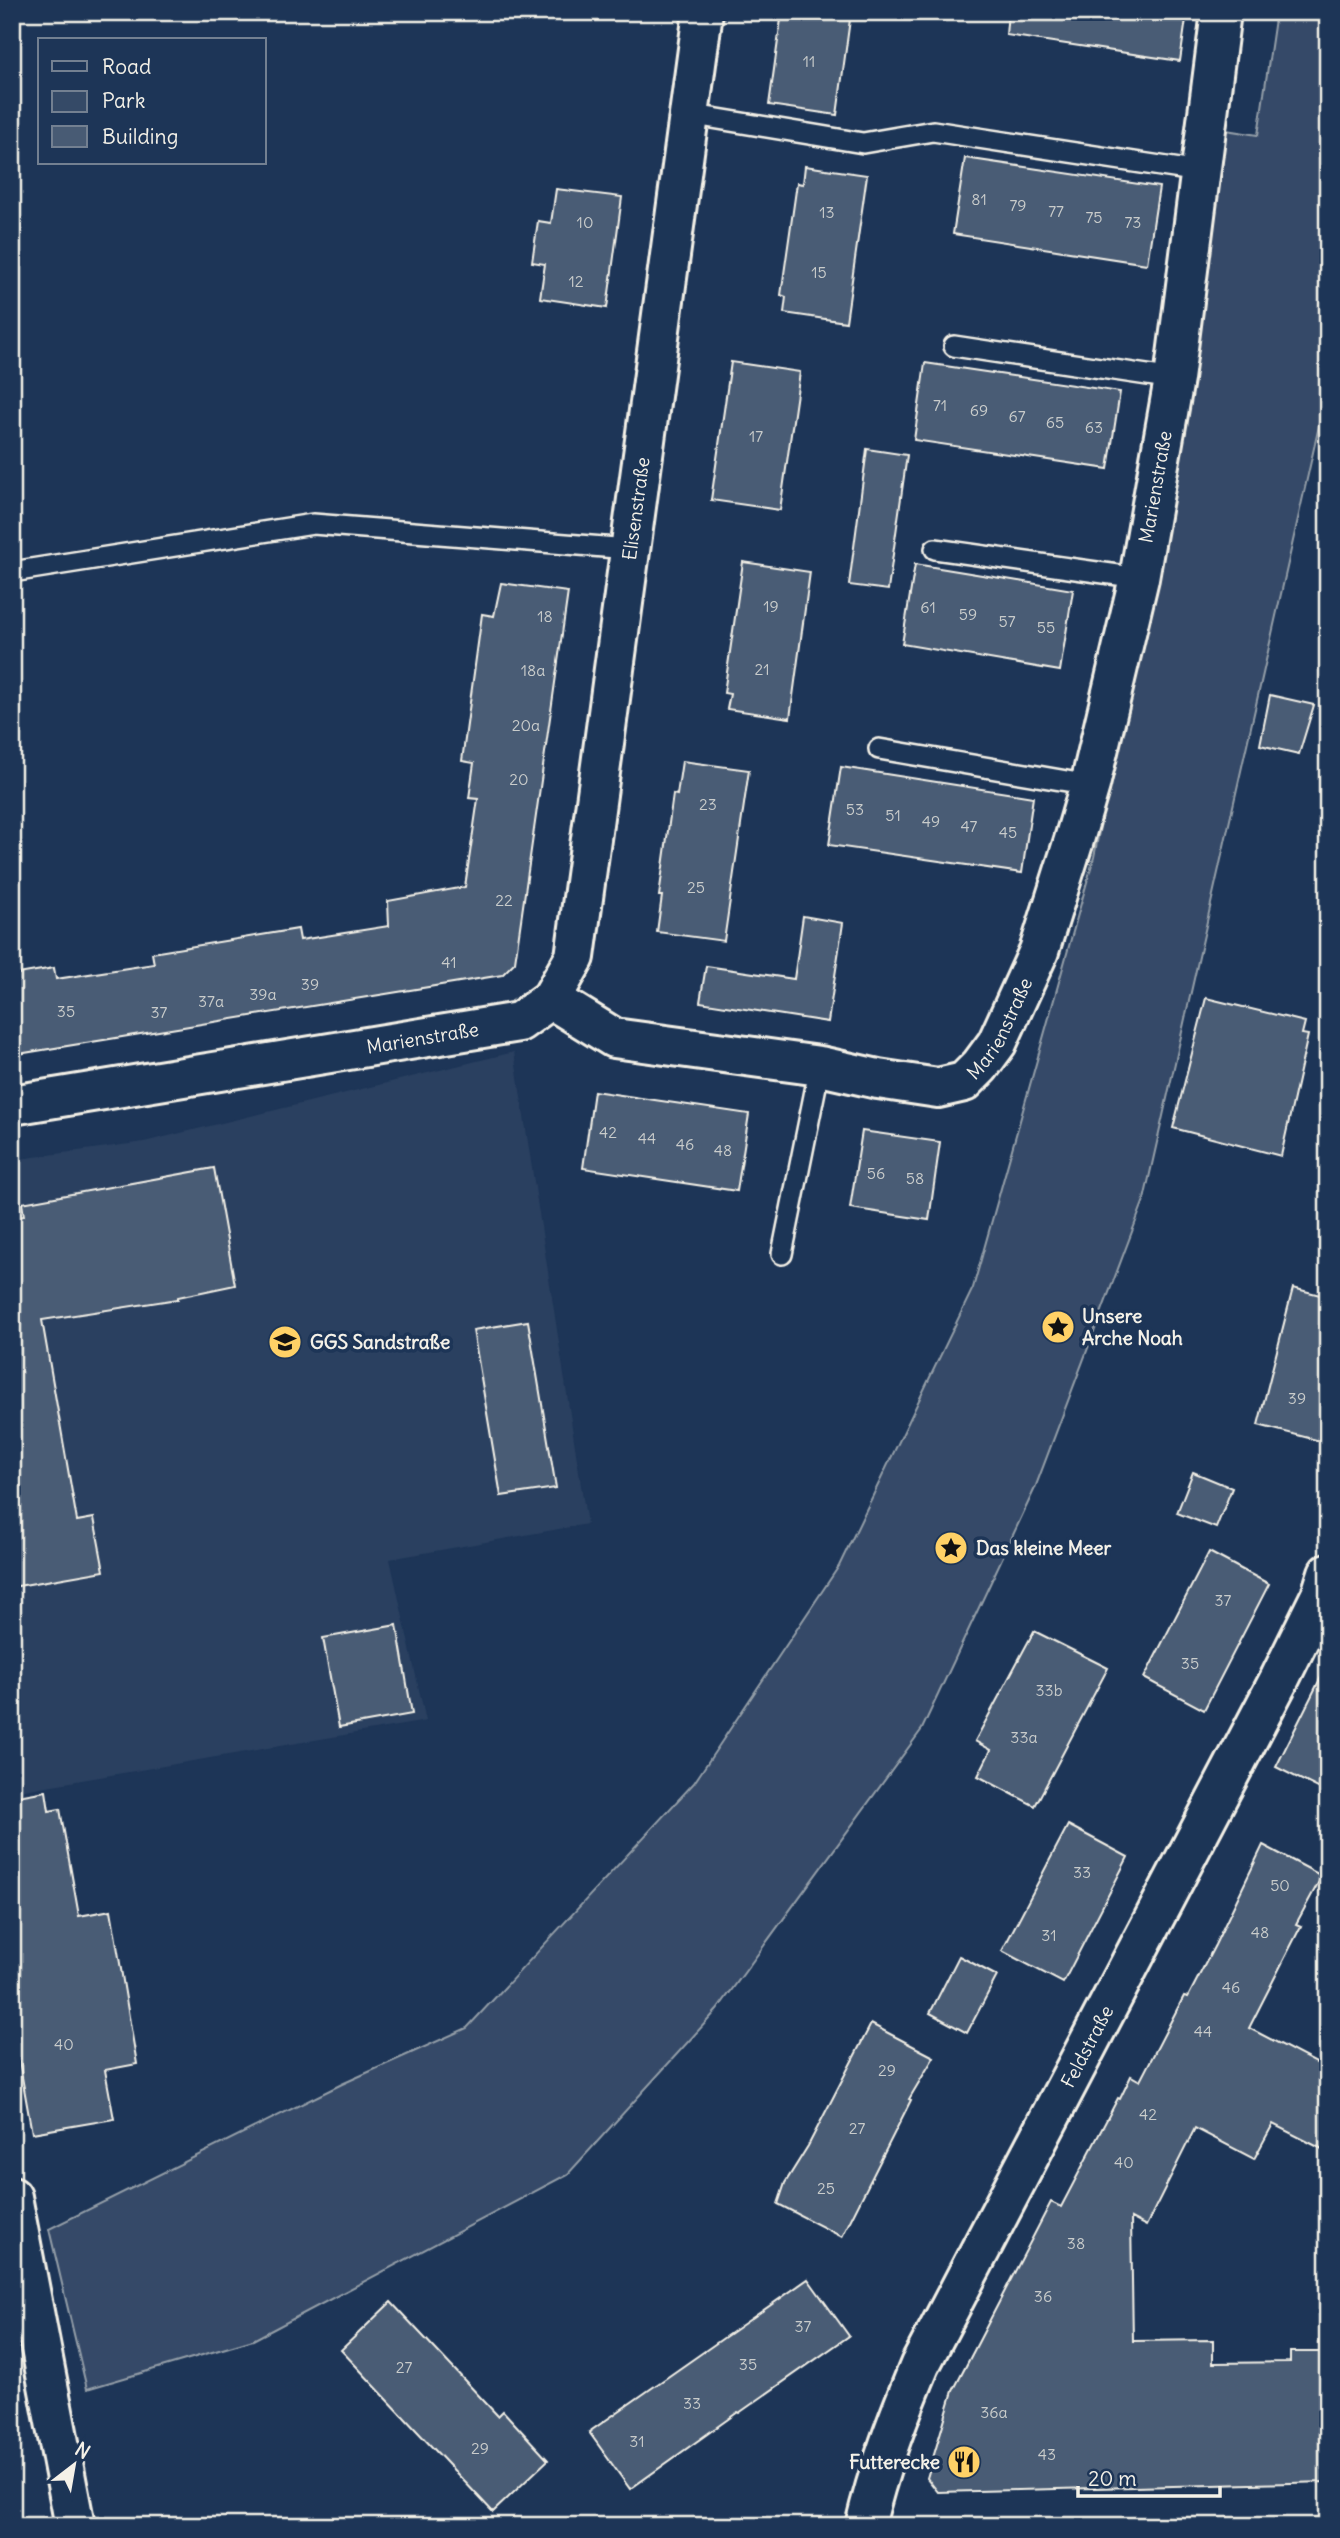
<svg xmlns="http://www.w3.org/2000/svg" width="1340" height="2538" viewBox="0 0 1340 2538" font-family="Delius,sans-serif">
<rect width="100%" height="100%" fill="#1d3557"/>
<filter id="ink" filterUnits="userSpaceOnUse"><feTurbulence type="fractalNoise" baseFrequency=".0143" numOctaves="2"/><feDisplacementMap in="SourceGraphic" scale="14" xChannelSelector="R" yChannelSelector="G"/><feConvolveMatrix kernelMatrix="1 2 1 2 8 2 1 2 1" color-interpolation-filters="sRGB"/></filter>
<g filter="url(#ink)">
<polygon fill="#2a4060" points="514,1052 587,1524 390,1559 426,1721 12,1792 12,1160 144,1142"/>
<polygon fill="#354a67" stroke="#949ea8" stroke-width="2" points="1276,12 1328,12 1328,386 1144,1200 1035,1488 922,1729 717,2010 568,2174 253,2340 87,2389 49,2229 342,2084 467,2028 694,1783 839,1566 973,1288 1094,857 1201,323 1219,129 1258,135"/>
<g fill="#485b74" stroke="#f4f1e8" stroke-width="2">
<polygon points="782,12 851,12 837,115 769,105"/>
<polygon points="1008,12 1187,12 1180,61 1006,35"/>
<polygon points="965,158 1159,187 1147,264 953,234"/>
<polygon points="805,166 867,175 846,322 784,313 786,297 781,295 797,183 803,184"/>
<polygon points="556,189 622,197 607,308 540,298 545,264 532,262 538,221 551,223"/>
<polygon points="731,362 800,372 780,510 711,500"/>
<polygon points="925,363 1120,392 1108,469 914,440"/>
<polygon points="867,449 907,455 888,590 849,585"/>
<polygon points="743,562 810,572 790,718 727,709 730,694 724,693"/>
<polygon points="915,564 1073,590 1060,671 902,644"/>
<polygon points="501,583 568,592 515,962 502,975 12,1055 12,975 54,968 56,979 154,964 152,953 298,929 300,940 389,926 388,901 465,887 478,799 469,798 474,763 462,761 482,614 494,616"/>
<polygon points="1270,695 1314,705 1299,754 1260,745"/>
<polygon points="682,761 749,770 724,941 657,932 662,896 659,896 673,794 677,795"/>
<polygon points="841,767 1033,797 1022,873 829,845"/>
<polygon points="803,916 843,923 828,1022 700,1002 706,966 794,979"/>
<polygon points="1206,998 1305,1022 1302,1034 1308,1035 1281,1156 1173,1128"/>
<polygon points="594,1091 749,1114 737,1191 583,1168"/>
<polygon points="862,1131 940,1142 929,1220 850,1208"/>
<polygon points="214,1168 235,1285 178,1297 178,1299 42,1320 77,1521 94,1518 104,1571 12,1587 12,1218 24,1216 22,1203"/>
<polygon points="1293,1288 1328,1297 1328,1443 1258,1425"/>
<polygon points="528,1321 556,1488 501,1496 473,1330"/>
<polygon points="1193,1472 1232,1488 1216,1528 1177,1513"/>
<polygon points="1209,1552 1269,1584 1204,1710 1144,1678"/>
<polygon points="397,1625 412,1714 339,1727 323,1638"/>
<polygon points="1034,1631 1108,1668 1035,1806 978,1776 991,1750 975,1741"/>
<polygon points="1328,1663 1328,1793 1276,1767"/>
<polygon points="46,1791 49,1811 60,1809 79,1916 111,1910 137,2064 105,2070 114,2119 32,2133 12,2021 12,1797"/>
<polygon points="1068,1825 1128,1857 1063,1983 1002,1951"/>
<polygon points="1263,1845 1322,1876 1296,1924 1301,1926 1249,2028 1328,2069 1328,2152 1273,2124 1254,2159 1195,2128 1146,2226 1131,2218 1133,2341 1213,2340 1213,2363 1290,2362 1290,2352 1328,2352 1328,2482 938,2492 927,2478 953,2391 1051,2202 1061,2207 1118,2098 1120,2099 1131,2076 1140,2081 1184,1996 1188,1997 1215,1945"/>
<polygon points="959,1956 997,1976 967,2033 930,2013"/>
<polygon points="871,2024 934,2057 909,2099 911,2100 842,2237 778,2204 785,2183 808,2146"/>
<polygon points="808,2279 849,2336 739,2413 738,2412 630,2489 589,2432"/>
<polygon points="391,2302 498,2416 503,2411 548,2460 493,2512 341,2350"/>
</g>
<g fill="none" stroke-linecap="round" stroke-linejoin="round">
<defs>
<g id="lane">
<polyline points="688,114 863,143 933,131 1200,172"/>
<polyline points="954,346 1174,379"/>
<polyline points="935,549 1139,578"/>
<polyline points="12,572 313,524 629,549"/>
<polyline points="879,749 1090,785"/>
<polyline points="782,1254 820,1066"/>
</g>
<g id="street">
<path id="s1" d="M 551,999 L 614,1038 L 820,1066 L 878,1079 L 938,1088 L 964,1082 L 980,1066 L 997,1043 L 1039,951 L 1074,840 L 1090,785 L 1139,578 L 1174,379 L 1221,12"/>
<path id="s2" d="M 12,1105 L 519,1022 L 551,999 L 575,957 L 703,12"/>
<polyline points="12,2197 75,2526"/>
<path id="s3" d="M 865,2526 C 878,2470 898,2418 920,2365 L 1280,1678 L 1321,1595 L 1328,1573"/>
</g>
</defs>
<use href="#lane" stroke="#f4f1e8" stroke-width="24"/>
<use href="#street" stroke="#f4f1e8" stroke-width="44"/>
<use href="#lane" stroke="#1d3557" stroke-width="19"/>
<use href="#street" stroke="#1d3557" stroke-width="38"/>
</g>
</g>
<defs>
<symbol id="sight-disc" viewBox="-11 -11 22 22"><circle r="9.5" fill="#ffd166" stroke="#1d3557"/><path d="M0-6L1.8-2.2L6-1.7L2.9 1.2L3.7 5.4L0 3.3L-3.7 5.4L-2.9 1.2L-6-1.7L-1.8-2.2Z" fill="#111"/></symbol>
<symbol id="school-disc" viewBox="-11 -11 22 22"><circle r="9.5" fill="#ffd166" stroke="#1d3557"/><path d="M0-5L7-2L0 1L-7-2ZM-4 1L0 2.5L4 1V4Q0 6-4 4Z" fill="#111"/></symbol>
<symbol id="restaurant-disc" viewBox="-11 -11 22 22"><circle r="9.5" fill="#ffd166" stroke="#1d3557"/><path d="M-5-6h1v4h1v-4h1v4h1v-4h1v5L-1.5 .5V6h-2V.5L-5-1ZM5-6V6H3V1.5H1.5Q1.5-4 5-6Z" fill="#111"/></symbol>
</defs>
<g fill-rule="evenodd">
<use href="#sight-disc" x="1039" y="1308" width="38" height="38"/>
<use href="#school-disc" x="266" y="1323" width="38" height="38"/>
<use href="#sight-disc" x="932" y="1529" width="38" height="38"/>
<use href="#restaurant-disc" x="945" y="2443" width="38" height="38"/>
</g>
<g text-anchor="middle" stroke-width="7" stroke-linejoin="round" paint-order="stroke">
<g font-size="16" fill="#c9cccb">
<text x="809" y="67">11</text>
<text x="979" y="205">81</text>
<text x="1018" y="211">79</text>
<text x="1056" y="217">77</text>
<text x="827" y="218">13</text>
<text x="1094" y="223">75</text>
<text x="585" y="228">10</text>
<text x="1133" y="228">73</text>
<text x="819" y="278">15</text>
<text x="576" y="287">12</text>
<text x="940" y="411">71</text>
<text x="979" y="416">69</text>
<text x="1017" y="422">67</text>
<text x="1055" y="428">65</text>
<text x="1094" y="433">63</text>
<text x="756" y="442">17</text>
<text x="771" y="612">19</text>
<text x="928" y="613">61</text>
<text x="968" y="620">59</text>
<text x="545" y="622">18</text>
<text x="1007" y="627">57</text>
<text x="1046" y="633">55</text>
<text x="762" y="675">21</text>
<text x="533" y="676">18a</text>
<text x="526" y="731">20a</text>
<text x="519" y="785">20</text>
<text x="708" y="810">23</text>
<text x="855" y="815">53</text>
<text x="893" y="821">51</text>
<text x="931" y="827">49</text>
<text x="969" y="832">47</text>
<text x="1008" y="838">45</text>
<text x="696" y="893">25</text>
<text x="504" y="906">22</text>
<text x="449" y="968">41</text>
<text x="310" y="990">39</text>
<text x="263" y="1000">39a</text>
<text x="211" y="1007">37a</text>
<text x="66" y="1017">35</text>
<text x="159" y="1018">37</text>
<text x="608" y="1138">42</text>
<text x="647" y="1144">44</text>
<text x="685" y="1150">46</text>
<text x="723" y="1156">48</text>
<text x="876" y="1179">56</text>
<text x="915" y="1184">58</text>
<text x="1297" y="1404">39</text>
<text x="1223" y="1606">37</text>
<text x="1190" y="1669">35</text>
<text x="1049" y="1696">33b</text>
<text x="1024" y="1743">33a</text>
<text x="1082" y="1878">33</text>
<text x="1280" y="1891">50</text>
<text x="1260" y="1938">48</text>
<text x="1049" y="1941">31</text>
<text x="1231" y="1993">46</text>
<text x="1203" y="2037">44</text>
<text x="64" y="2050">40</text>
<text x="887" y="2076">29</text>
<text x="1148" y="2120">42</text>
<text x="857" y="2134">27</text>
<text x="1124" y="2168">40</text>
<text x="826" y="2194">25</text>
<text x="1076" y="2249">38</text>
<text x="1043" y="2302">36</text>
<text x="803" y="2332">37</text>
<text x="748" y="2370">35</text>
<text x="404" y="2373">27</text>
<text x="692" y="2409">33</text>
<text x="994" y="2418">36a</text>
<text x="637" y="2447">31</text>
<text x="480" y="2454">29</text>
<text x="1047" y="2460">43</text>
</g>
<g font-size="19" fill="#f4f1e8" stroke="#1d3557">
<text dy="7" stroke="none"><textPath href="#s1" startOffset="1060">Marienstraße</textPath></text>
<text dy="7" stroke="none"><textPath href="#s2" startOffset="1054">Elisenstraße</textPath></text>
<text dy="7" stroke="none"><textPath href="#s1" startOffset="494">Marienstraße</textPath></text>
<text dy="7" stroke="none"><textPath href="#s2" startOffset="416">Marienstraße</textPath></text>
<text dy="7" stroke="none"><textPath href="#s3" startOffset="530">Feldstraße</textPath></text>
</g>
<g font-size="19" font-weight="bold" fill="#f4f1e8" stroke="#1d3557" text-anchor="start">
<text x="1082" y="1323">Unsere<tspan x="1082" dy="22">Arche Noah</tspan></text>
<text x="310" y="1349">GGS Sandstraße</text>
<text x="976" y="1555">Das kleine Meer</text>
<text x="940" y="2469" text-anchor="end">Futterecke</text>
</g>
</g>
<rect width="1340" height="2538" fill="none" stroke="#1d3557" stroke-width="42"/>
<rect x="21" y="21" width="1298" height="2496" fill="none" stroke="#f4f1e8" stroke-width="2.5" filter="url(#ink)"/>
<rect x="38" y="38" width="228" height="126" fill="#1d3557" stroke="#738091" stroke-width="2"/>
<rect x="52" y="61" width="35" height="10" fill="#1d3557" stroke="#738091" stroke-width="2"/>
<text x="102" y="74" font-size="21" fill="#f4f1e8">Road</text>
<rect x="52" y="91" width="35" height="21" fill="#354a67" stroke="#738091" stroke-width="2"/>
<text x="102" y="108" font-size="21" fill="#f4f1e8">Park</text>
<rect x="52" y="126" width="35" height="21" fill="#485b74" stroke="#738091" stroke-width="2"/>
<text x="102" y="144" font-size="21" fill="#f4f1e8">Building</text>
<g transform="translate(74 2465) rotate(31)" stroke="#1d3557" stroke-width="5" paint-order="stroke">
<path d="M0-5L12 26L0 18L-12 26Z" fill="#f4f1e8"/>
<text y="-10" font-size="19" font-weight="bold" text-anchor="middle" fill="#f4f1e8">N</text>
</g>
<path d="M1078 2486v10h142v-10" fill="none" stroke="#f4f1e8" stroke-width="3.5"/>
<text x="1088" y="2486" font-size="21" fill="#f4f1e8" stroke="#1d3557" stroke-width="5" paint-order="stroke">20 m</text>
</svg>
